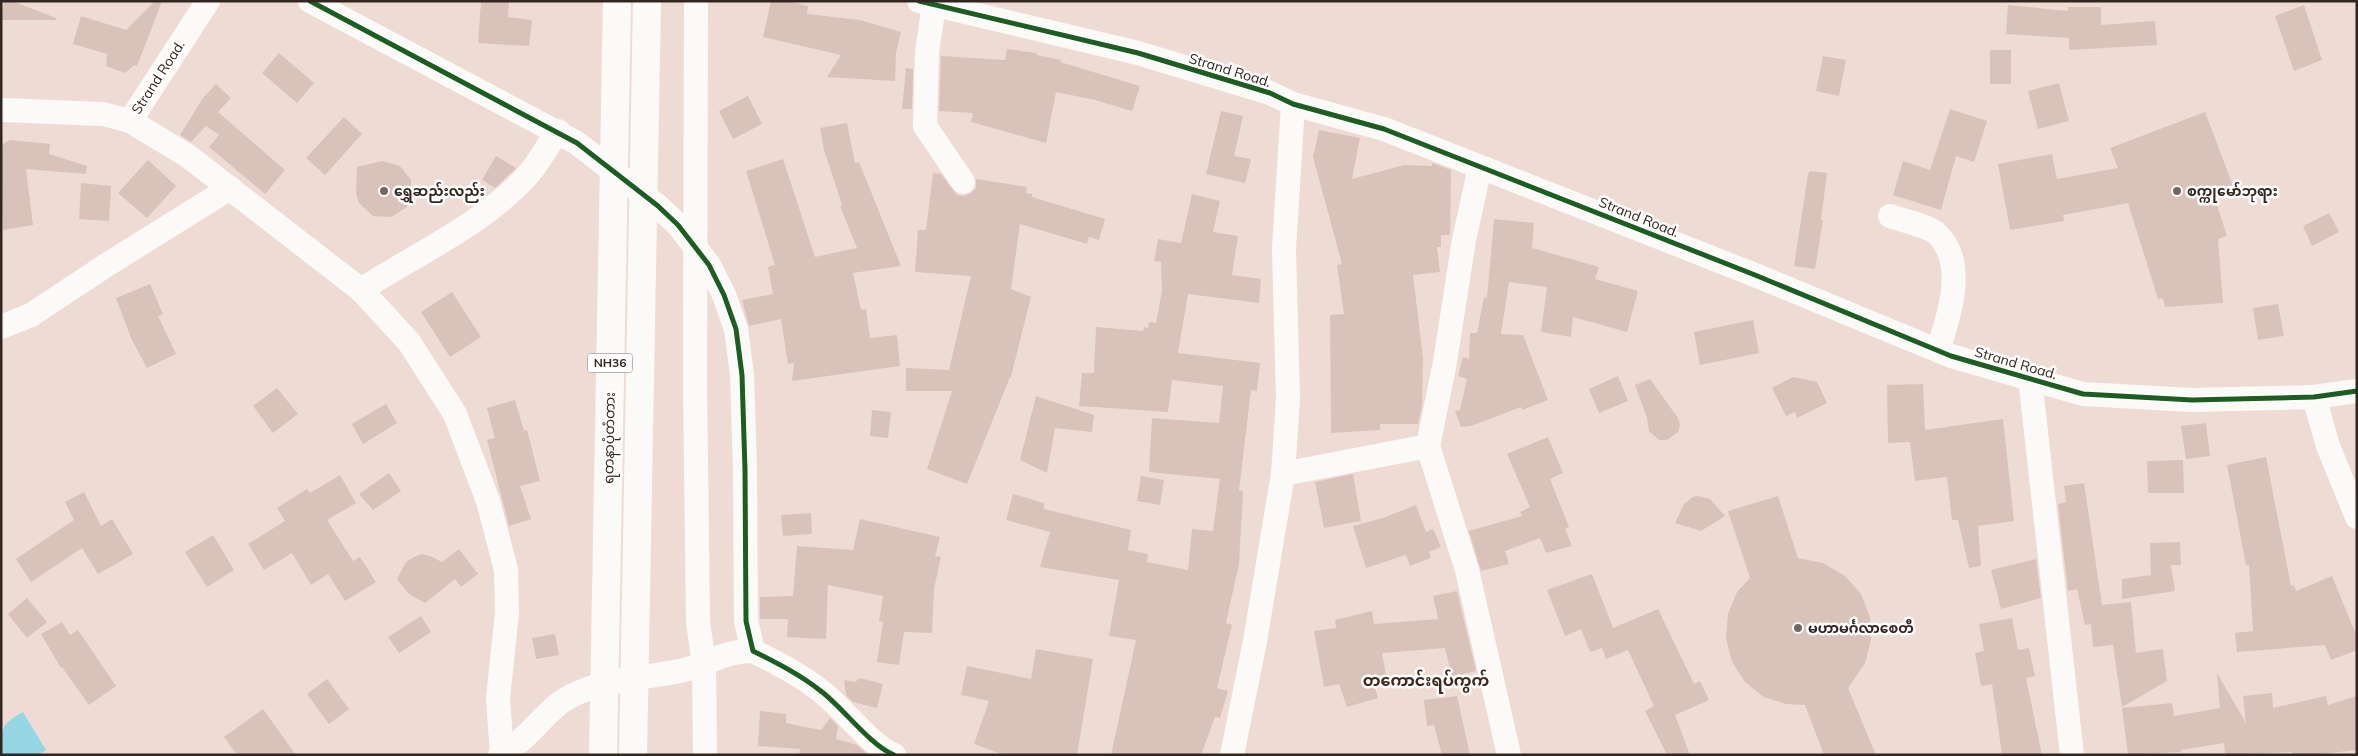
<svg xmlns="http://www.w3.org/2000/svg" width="2358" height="756" viewBox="0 0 2358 756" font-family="Mulish,'Noto Sans Myanmar',sans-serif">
<rect width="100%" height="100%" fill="#eedcd4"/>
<path fill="#96d7e5" d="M 23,712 L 46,750 L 38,755 L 1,755 C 1,729 0,725 23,712 Z"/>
<g fill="#d9c2ba">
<polygon points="4,1 12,1 56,18 56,20 1,20"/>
<polygon points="155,1 162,1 137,66 134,65 125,73 106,66 107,54 73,44 81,16 126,30"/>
<polygon points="481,1 509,1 508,17 532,20 529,46 478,43"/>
<polygon points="771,1 788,1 808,6 807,14 860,20 901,32 896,53 895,81 827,77 841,55 763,37"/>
<polygon points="2008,5 2068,11 2068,7 2101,7 2101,25 2155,21 2157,45 2069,50 2069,38 2006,34"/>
<polygon points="2304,5 2322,60 2294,71 2275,16"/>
<polygon points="1007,49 1037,53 1036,55 1061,60 1060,62 1140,86 1132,111 1095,100 1056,92 1046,143 971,122 973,113 939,111 941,56 1005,60"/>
<rect x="1990" y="50" width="21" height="34"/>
<polygon points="279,53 314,83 297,103 262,73"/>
<polygon points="1823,56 1846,60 1839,96 1816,91"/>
<polygon points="906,68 913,69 912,109 902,109"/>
<polygon points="2059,83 2069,121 2038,129 2028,91"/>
<polygon points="216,84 231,98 218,112 285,170 265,194 209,147 219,135 206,126 191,142 180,135 203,98"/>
<polygon points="748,96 762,124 733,139 719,111"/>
<polygon points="1950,109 1987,121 1974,162 1956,156 1941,210 1893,195 1903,161 1930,170"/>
<polygon points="1221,111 1243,116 1234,156 1251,159 1245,183 1206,174"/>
<polygon points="2205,112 2235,191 2215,199 2227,236 2218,239 2223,303 2165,307 2163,298 2158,299 2128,203 2063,215 2064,221 2010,230 1998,164 2052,154 2057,179 2118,168 2110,148"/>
<polygon points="344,117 362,134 325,175 306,158"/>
<polygon points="847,123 855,163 859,162 901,266 853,273 861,310 866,309 870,338 897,335 900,366 792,381 794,363 788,364 781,319 749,326 742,300 773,294 768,267 775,265 746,171 783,159 815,257 857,248 840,206 842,205 824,150 820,128"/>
<polygon points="1319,130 1360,138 1352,179 1404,165 1432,166 1432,163 1451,170 1450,235 1441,235 1441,247 1437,247 1440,272 1413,275 1423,358 1422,406 1418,424 1380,424 1380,430 1331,433 1330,315 1344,314 1337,265 1342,264 1313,157"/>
<polygon points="10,140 50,144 49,154 87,166 86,174 26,169 33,225 3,230 1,145"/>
<polygon points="496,156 516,168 495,188 482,180"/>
<polygon points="148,160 176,186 147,218 118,193"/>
<polygon points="382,161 400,166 411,180 411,198 407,207 391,217 373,216 359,203 356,193 357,167"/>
<polygon points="1810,171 1827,173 1821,220 1823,220 1815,269 1794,266 1808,174"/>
<polygon points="933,173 941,174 957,195 964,196 971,193 976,188 976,179 1027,187 1026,193 1032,194 1032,197 1105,219 1099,240 1089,237 1087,244 1020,224 1011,289 1031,297 1011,377 1010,377 967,484 927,469 952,391 906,391 906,368 949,370 971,276 915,272 918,230 926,230"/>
<polygon points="81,183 111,186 109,221 79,219"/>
<polygon points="1192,194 1220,201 1213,232 1238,236 1232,275 1261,279 1259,303 1188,294 1178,353 1260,363 1257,391 1251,390 1239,490 1243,491 1239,564 1226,623 1232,625 1217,688 1228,691 1220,718 1215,717 1201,755 1111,755 1136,640 1109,636 1119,580 1040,567 1050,532 1006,520 1013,494 1044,503 1044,509 1131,530 1128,550 1148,554 1147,562 1188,570 1192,529 1213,531 1220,479 1149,472 1152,418 1219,423 1223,386 1172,380 1168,412 1079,406 1082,373 1094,373 1096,327 1143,331 1144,327 1148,328 1149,322 1156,323 1162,291 1161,262 1154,261 1158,239 1181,243"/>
<polygon points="2329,213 2339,232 2312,246 2303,226"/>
<polygon points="1494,219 1534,223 1532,248 1599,267 1595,279 1638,291 1627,332 1573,317 1571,337 1541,332 1547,287 1509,282 1501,334 1523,335 1548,400 1522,410 1521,407 1471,426 1461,427 1455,411 1460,410 1467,379 1458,376 1463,357 1469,359 1470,333 1477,333 1484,297 1487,298"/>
<polygon points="150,284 163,314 158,316 176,354 147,368 131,338 116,298"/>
<polygon points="452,292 481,337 450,357 421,312"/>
<polygon points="2278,304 2284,336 2258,340 2253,308"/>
<polygon points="1753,320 1759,353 1700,365 1694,332"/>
<polygon points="1618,376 1628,401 1599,413 1589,389"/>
<polygon points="1793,377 1817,382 1827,403 1797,418 1795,412 1786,416 1772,388"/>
<polygon points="1650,379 1678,418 1680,425 1678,432 1667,440 1659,440 1649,431 1647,418 1635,385"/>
<polygon points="1923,384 1925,430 2003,419 2014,521 1978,526 1981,566 1969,568 1958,520 1952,520 1947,477 1915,481 1910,442 1888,443 1887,385"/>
<polygon points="277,388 298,414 273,433 253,406"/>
<polygon points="1036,396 1094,415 1092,432 1055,428 1047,473 1020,460"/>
<polygon points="515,400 524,431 527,430 540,481 520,486 531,519 509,526 487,440 495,438 487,408"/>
<polygon points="386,404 397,423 363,444 352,424"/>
<polygon points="872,410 891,412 888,438 870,436"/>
<polygon points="2206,423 2210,456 2186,459 2181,426"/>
<polygon points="1548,437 1563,473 1550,479 1569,527 1565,529 1572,546 1546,553 1540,538 1505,551 1509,564 1481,571 1469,531 1522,516 1520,512 1530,507 1507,454"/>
<polygon points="2266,457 2291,586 2294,585 2296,591 2332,576 2357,637 2357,650 2331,660 2325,645 2237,652 2235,633 2253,631 2249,565 2246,565 2227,465"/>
<polygon points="2183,460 2184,493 2148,493 2147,461"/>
<polygon points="389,473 401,491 373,510 359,494"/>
<polygon points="1353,474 1361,521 1324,528 1315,482"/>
<polygon points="340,475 356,503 327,520 353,561 360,557 376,582 345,601 328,574 311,585 292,553 264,570 248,544 285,521 277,508 307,489 310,493"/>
<polygon points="1141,476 1164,480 1160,505 1137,501"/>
<polygon points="2084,483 2102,605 2131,602 2136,653 2163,649 2167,681 2122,707 2113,645 2093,647 2091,624 2085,625 2077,589 2068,591 2058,504 2066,502 2064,486"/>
<polygon points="84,492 101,526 112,519 133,554 98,574 82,548 31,582 16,559 74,520 65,502"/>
<polygon points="1698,496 1710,499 1725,516 1701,531 1675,523 1684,504 1693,497"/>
<polygon points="1778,496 1798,558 1823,563 1845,576 1861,594 1870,617 1871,640 1865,663 1848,688 1876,755 1824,755 1805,705 1786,704 1764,697 1745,682 1732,662 1726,638 1728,614 1737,592 1750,578 1728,511"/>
<polygon points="1416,505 1426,532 1433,529 1441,547 1429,552 1431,558 1410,566 1406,555 1366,568 1353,526 1383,518"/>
<polygon points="811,513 812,534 783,536 781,515"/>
<polygon points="860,519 940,537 935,556 941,557 934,589 932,633 904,632 899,665 877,662 883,622 879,621 883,596 828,585 826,639 787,637 788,619 760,619 760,597 793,596 797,546 853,550"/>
<polygon points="213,535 234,570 207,587 185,552"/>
<polygon points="2180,542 2181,565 2171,565 2175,591 2122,599 2122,579 2151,575 2150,543"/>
<polygon points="459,549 478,574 461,587 455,579 425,603 409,594 397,579 406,562 414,557 422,554 430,556 442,562"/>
<polygon points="2036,559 2041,598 2001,609 1991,570"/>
<polygon points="1592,574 1613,628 1658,609 1694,684 1700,681 1709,700 1675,715 1690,755 1667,755 1645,711 1654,706 1628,650 1606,659 1602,648 1590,652 1581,629 1565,636 1547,590"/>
<polygon points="1457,591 1476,671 1452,677 1445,648 1382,653 1386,675 1372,677 1378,698 1347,707 1339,684 1324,687 1314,631 1336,628 1335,620 1372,611 1374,624 1438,619 1433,596"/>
<polygon points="27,598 47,622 27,638 8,614"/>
<polygon points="421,616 431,632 399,653 388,637"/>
<polygon points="2012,618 2018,650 2029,648 2035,676 2026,678 2042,755 2002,755 1992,684 1981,686 1975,653 1984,651 1979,624"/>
<polygon points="62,622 70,635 78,630 116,686 89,705 62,667 61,668 41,634"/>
<polygon points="555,634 559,655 536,659 532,638"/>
<polygon points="1036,649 1093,659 1077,755 1004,755 974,744 989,701 961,695 967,666 1031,679"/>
<polygon points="2217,673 2246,723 2243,696 2272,693 2273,708 2326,696 2328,705 2357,696 2357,750 2312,755 2292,755 2292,752 2225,755 2224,743 2181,750 2181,752 2128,755 2122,708 2172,703 2174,716 2220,708"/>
<polygon points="860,678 883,684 877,708 853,702 846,695 844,680 855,682"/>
<polygon points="327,679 349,709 329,724 307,694"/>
<polygon points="1457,696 1470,755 1442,755 1434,725 1427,726 1424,700"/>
<polygon points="263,709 296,755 237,755 224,737"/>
<polygon points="760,711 786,714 786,723 821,730 830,718 838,726 836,739 857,745 868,755 799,755 800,749 758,746"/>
</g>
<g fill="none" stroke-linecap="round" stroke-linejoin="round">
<g stroke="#fcfaf9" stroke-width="24">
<path d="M 310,1 L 577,143 L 658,206 L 678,225 L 709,265 L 724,295 L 736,329 L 742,375 L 745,470 L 746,621 L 753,651 C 777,663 801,675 822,692 C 844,709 870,745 894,755"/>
<polyline points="696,1 695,383 698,622 704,664 705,755"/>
<polyline points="919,1 1138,53 1270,93 1293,104 1384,129 1755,275 1951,356 2083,394 2192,400 2314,397 2357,391"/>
<polyline points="934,5 927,52 925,126 963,182"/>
<polyline points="1,110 103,114 130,121 208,1"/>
<polyline points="130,121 188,156 361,290 409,342 455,414 488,501 506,570 507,613 498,698 502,755"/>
<polyline points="1480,167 1464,240 1445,362 1428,446 1467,570 1509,755"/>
<path d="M 1890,216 C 1901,220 1928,226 1936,233 C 1968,262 1949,316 1938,350"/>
<path d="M 361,290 C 416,254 479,227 525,178 C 538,165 547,146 558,131"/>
<polyline points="1,327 31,315 105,266 230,188"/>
<polyline points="2030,378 2072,755"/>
<polyline points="2314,397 2328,446 2357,517"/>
<polyline points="1283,474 1428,446"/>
<path d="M 500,755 C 525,742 540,718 561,702 C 594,679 642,679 680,671 C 706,666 725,650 753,651"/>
<polyline points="1232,755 1255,641 1283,474 1288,399 1284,249 1293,104"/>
</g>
<g stroke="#fcfaf9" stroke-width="28">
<polyline points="603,755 617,1"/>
<polyline points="633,755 647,1"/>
</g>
<defs>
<g id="cycleway">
<path d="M 310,1 L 577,143 L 658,206 L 678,225 L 709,265 L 724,295 L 736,329 L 742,375 L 745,470 L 746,621 L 753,651 C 777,663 801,675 822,692 C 844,709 870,745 894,755"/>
<polyline points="919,1 1138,53 1270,93 1293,104 1384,129 1755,275 1951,356 2083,394 2192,400 2314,397 2357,391"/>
</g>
</defs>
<use href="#cycleway" stroke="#fff" stroke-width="8"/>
<use href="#cycleway" stroke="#1b5e20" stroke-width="5"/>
</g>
<g fill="#746660" stroke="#fff" stroke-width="2">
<circle cx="384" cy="191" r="5"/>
<circle cx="2177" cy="191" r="5"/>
<circle cx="1798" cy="628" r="5"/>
</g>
<g text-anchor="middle" stroke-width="5" stroke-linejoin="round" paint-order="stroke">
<rect fill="#fff" stroke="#706764" stroke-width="1" x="587.5" y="353.5" width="45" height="19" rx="4"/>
<g font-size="12" font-weight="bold" fill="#322621">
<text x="610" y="367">NH36</text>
</g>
<g font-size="14" fill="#322621" stroke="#fff">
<text transform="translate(1230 70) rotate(17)" y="5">Strand Road.</text>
<text transform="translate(158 77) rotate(-57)" y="5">Strand Road.</text>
<text transform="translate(1639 217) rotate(22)" y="5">Strand Road.</text>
<text transform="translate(2016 363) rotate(16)" y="5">Strand Road.</text>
<text transform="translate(609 438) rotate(-89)" y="5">ရတနာပုံတံတား</text>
</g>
<g font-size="14" font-weight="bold" fill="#322621" stroke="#fff" text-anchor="start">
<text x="394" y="196">ရွှေဆည်းလည်း</text>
<text x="2187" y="196">စက္ကုမော်ဘုရား</text>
<text x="1808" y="633">မဟာမင်္ဂလာစေတီ</text>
</g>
<g font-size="16" font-weight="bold" fill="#40281d" stroke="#fff">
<text x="1426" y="686">တကောင်းရပ်ကွက်</text>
</g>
</g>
<rect width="2358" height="756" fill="none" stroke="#322621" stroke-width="5"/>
</svg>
